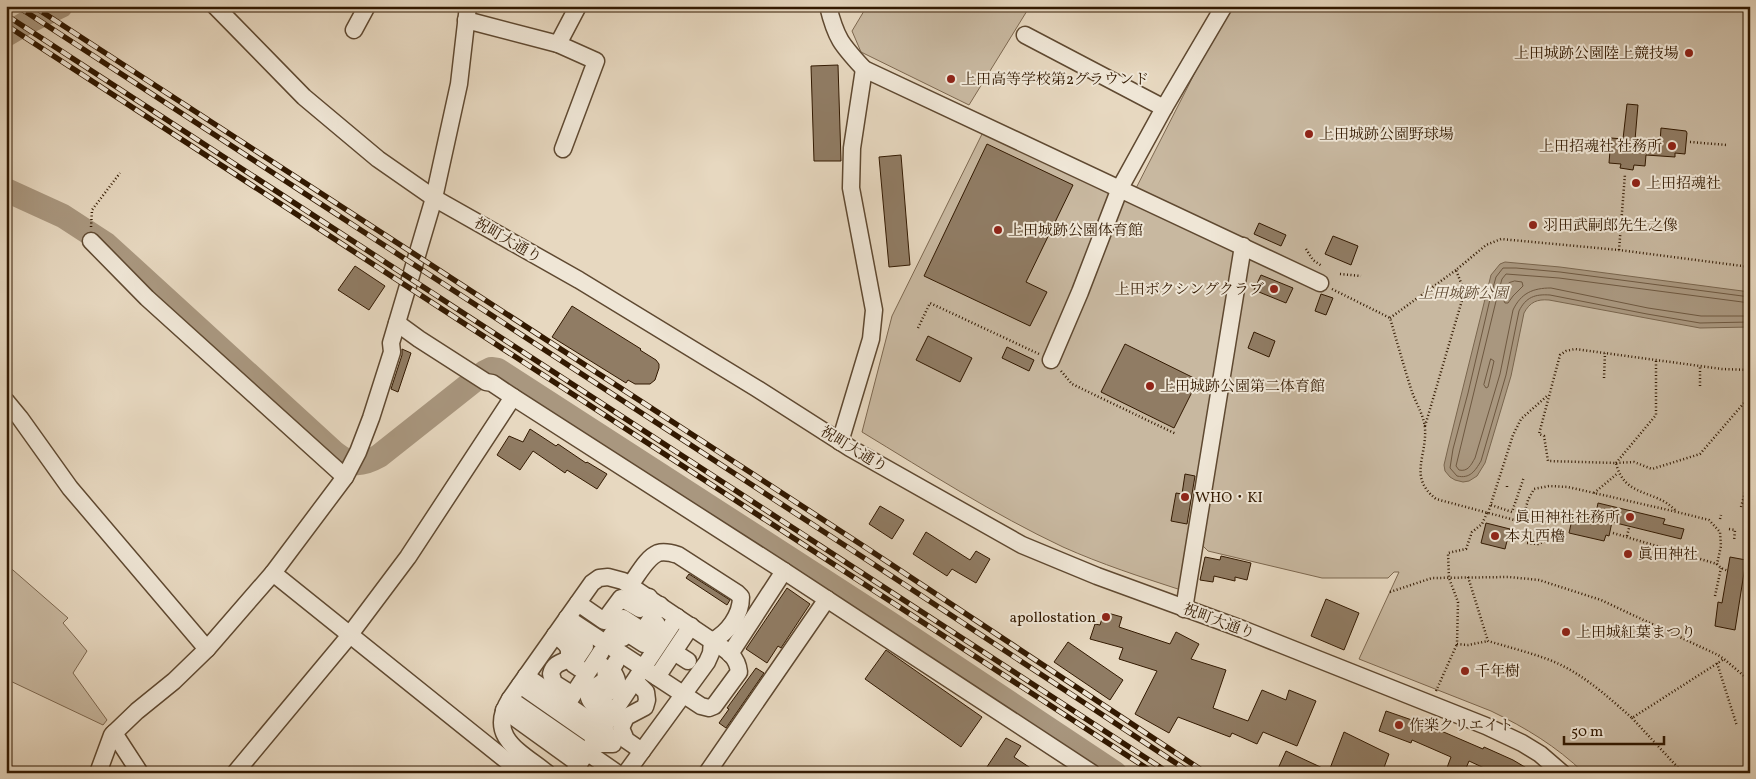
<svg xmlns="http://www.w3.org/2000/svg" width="1756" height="779" viewBox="0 0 1756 779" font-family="Vollkorn,'Noto Serif JP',serif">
<rect width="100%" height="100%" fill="#e7d8c0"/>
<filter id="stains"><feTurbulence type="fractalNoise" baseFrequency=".004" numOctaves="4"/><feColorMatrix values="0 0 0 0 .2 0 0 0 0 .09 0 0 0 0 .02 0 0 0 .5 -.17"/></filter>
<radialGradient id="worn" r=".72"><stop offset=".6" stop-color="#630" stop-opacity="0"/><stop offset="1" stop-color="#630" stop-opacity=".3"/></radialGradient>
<g fill="#c8b8a0" stroke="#7d6850">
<polygon points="867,6 1030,6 969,105 861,52 852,31"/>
<path d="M 1229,6 L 1750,6 L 1750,773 L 1584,773 C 1556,746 1526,728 1491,711 L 1359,659 L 1399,572 L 1394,572 L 1388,578 L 1322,578 L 1208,551 L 1202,545 L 1181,590 C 1141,577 1101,564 1063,547 C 993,514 928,472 862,432 L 892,316 L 985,128 L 1131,198 Z"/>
<polygon points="6,564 68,618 63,623 87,651 73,673 107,720 103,725 6,679"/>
</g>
<path fill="#a9977f" stroke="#79654d" d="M 1505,262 L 1560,267 L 1750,292 L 1750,327 L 1700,328 L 1549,300 C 1537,299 1530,302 1524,313 L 1511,376 L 1485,463 L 1477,476 L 1469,481 L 1463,482 L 1455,480 L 1450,477 L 1445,471 L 1444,465 L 1448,448 L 1491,275 L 1500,264 Z"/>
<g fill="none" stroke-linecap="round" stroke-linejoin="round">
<g stroke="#6e5840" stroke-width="1">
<polygon points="1515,281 1522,282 1523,286 1513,296 1508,303 1505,303 1504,301 1509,283"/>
<path d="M 1750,297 L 1560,272 L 1516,268 L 1503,268 L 1496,277 L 1491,295 L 1468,393 L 1453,449 L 1450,468 L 1457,476 C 1470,479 1475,471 1481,461 L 1506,375 L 1519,311 C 1526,297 1535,294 1550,295 L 1647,314 L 1700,323 L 1750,322"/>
<path d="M 1750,303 L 1559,278 L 1506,274 L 1502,279 L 1497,297 L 1456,466 L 1459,470 C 1468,472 1471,465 1475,458 L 1500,374 L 1513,310 C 1521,293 1533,288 1551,288 L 1648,308 L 1701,316 L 1750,316"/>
<polygon points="1491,359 1494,361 1488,387 1486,388 1484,385"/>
</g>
<g stroke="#a9977f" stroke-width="24">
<polyline points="6,35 26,23 61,6"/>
<path d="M 6,190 L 63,216 L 106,244 L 335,453 C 352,466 361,466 379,456 L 485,372 L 491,369 L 498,370 L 888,622 L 1115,773"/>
</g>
</g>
<g fill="#907c64" stroke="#321901">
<polygon points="838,65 841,161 814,161 811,66"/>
<polygon points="1627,104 1638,105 1635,140 1660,142 1661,128 1686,131 1687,133 1685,154 1675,153 1675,157 1646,155 1645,166 1634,165 1633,170 1620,168 1621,164 1609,163 1611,138 1623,139"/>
<polygon points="987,144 1073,185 1026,282 1047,292 1030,326 924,276"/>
<polygon points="901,155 910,265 889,267 879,157"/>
<polygon points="1259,223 1286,235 1281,246 1254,234"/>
<polygon points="1333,236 1358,246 1351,265 1325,254"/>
<polygon points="355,266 385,286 369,310 338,290"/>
<polygon points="1261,275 1293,288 1286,303 1254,290"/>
<polygon points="1321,294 1333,298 1326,315 1315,311"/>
<polygon points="572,306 641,349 640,350 656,360 659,364 659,368 655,380 650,384 635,384 628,380 626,383 552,337"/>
<polygon points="1254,332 1275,341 1269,357 1248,348"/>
<polygon points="928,336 972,358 960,382 916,360"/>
<polygon points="1125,344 1198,380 1174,428 1101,392"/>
<polygon points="1007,347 1034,360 1029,371 1002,358"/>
<polygon points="402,349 411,353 398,392 391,389 402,355"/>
<polygon points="530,429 556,446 558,444 586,463 587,462 607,474 597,489 567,470 565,473 533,451 520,470 497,455 509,436 523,442"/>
<polygon points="1185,474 1195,476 1187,524 1171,521 1176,493 1182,494"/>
<polygon points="1598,503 1665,519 1663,524 1684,529 1681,539 1612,522 1609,536 1606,535 1604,541 1569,533 1573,515 1589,519 1591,512 1596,513"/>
<polygon points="880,506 904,520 892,539 869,524"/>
<polygon points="1486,523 1510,529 1505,549 1481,543"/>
<polygon points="926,532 970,560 976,551 990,559 976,583 952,569 947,576 913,554"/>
<polygon points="1221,556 1251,563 1247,580 1235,577 1235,581 1214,576 1213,582 1200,580 1205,557 1220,560"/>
<polygon points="1730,557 1746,560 1735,630 1715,626 1718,602 1722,603"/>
<polygon points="689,574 730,600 727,605 686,578"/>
<polygon points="787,588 810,604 781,648 778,646 767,663 746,649"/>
<polygon points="1326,599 1359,613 1344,650 1311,636"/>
<polygon points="1104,612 1122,617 1119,627 1170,644 1176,632 1199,644 1191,659 1226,670 1213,708 1248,721 1262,690 1286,700 1289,690 1316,701 1297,746 1263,732 1257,744 1232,733 1230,737 1178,717 1169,733 1135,714 1157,671 1119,659 1123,648 1090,639 1095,624 1100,625"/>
<polygon points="1068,642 1123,680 1110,700 1054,662"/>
<polygon points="886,650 982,717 961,747 865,679"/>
<polygon points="756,668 764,673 726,728 719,723 729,709 727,708"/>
<polygon points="1386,711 1432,727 1483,749 1484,747 1513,760 1535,773 1495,773 1469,761 1464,773 1445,773 1451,757 1412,740 1411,743 1379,731"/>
<polygon points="1344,732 1389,754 1382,773 1276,773 1286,751 1329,771"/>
<polygon points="1006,738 1021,746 1014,757 1038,773 983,773"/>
</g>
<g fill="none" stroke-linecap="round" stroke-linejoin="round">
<defs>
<g id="minor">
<polyline points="215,6 304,97 378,159 434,198 579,280 756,388 850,448 1022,545 1097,576 1242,629 1486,726 1522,743 1540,754 1562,773"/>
<path d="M 828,6 C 836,39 842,45 864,69 L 1320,283"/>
<polyline points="466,20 558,44 596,61 563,149"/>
<polyline points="354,30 367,6"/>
<polyline points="1025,35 1164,108"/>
<polyline points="558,44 578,6"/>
<polyline points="91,241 147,298 345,477"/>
<polyline points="397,323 419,339 486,382 492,383 513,397 784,571 1092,773"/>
<polyline points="1051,360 1080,292 1120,188 1164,108 1224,6"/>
<polyline points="6,401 20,418 70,488 207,649"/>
<polyline points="840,442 871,339 874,310 851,188 852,148 864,69"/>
<polyline points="273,573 522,773"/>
<path d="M 630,585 C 638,575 646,558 658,553 C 664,551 672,553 678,555 L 737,593 L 741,597 C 741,615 728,633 712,641"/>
<polyline points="578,603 604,621 621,598 640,609 649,597"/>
<polyline points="1184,609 1243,246"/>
<path d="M 567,618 L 701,706 L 709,708 L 714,706 L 739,672 C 737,655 726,650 712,641"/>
<polyline points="562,630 585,646 573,664 579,668"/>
<path d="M 555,635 C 565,643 573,647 567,660 C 559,663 553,665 551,674 L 554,683 L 570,693"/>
<polyline points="623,638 627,633 644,644 657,624"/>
<polyline points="606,643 623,618 643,631 660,605"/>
<polyline points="674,652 688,661"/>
<polyline points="730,654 784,571"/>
<path d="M 596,661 L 605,668 L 606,677 C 603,684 600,683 594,687 C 578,698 602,712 610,717"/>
<polyline points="526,676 602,729"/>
<polyline points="657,677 691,626"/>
<polyline points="635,681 646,692 647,700 645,707 626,717 621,728 626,740 642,751"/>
<polyline points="520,685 596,738"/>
<polyline points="510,699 617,773"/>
<polyline points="567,704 601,652"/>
<polyline points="504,710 579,764"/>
<path d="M 614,711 L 603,703 L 602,699 C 605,690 618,692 617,681 C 617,677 613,673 612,669 L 616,662"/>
<polyline points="114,733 140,773"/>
<polyline points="592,744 613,744 603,727"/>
<polyline points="98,773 112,735 137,711 174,681 207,649 273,573 345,477 358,452 371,418 392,352 391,343 434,198 459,84 468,6"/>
<polyline points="235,773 345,641 408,557 513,397"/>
<path d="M 547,773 C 521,752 486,737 510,699 L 592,583 L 599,578 L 608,577 L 623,581 L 712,641 L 711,653 L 707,662 L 626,773"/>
<polyline points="573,773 677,617"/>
<polyline points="707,773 827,599"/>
</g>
</defs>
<use href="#minor" stroke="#5f4931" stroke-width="19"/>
<g stroke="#321901" stroke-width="2.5" stroke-dasharray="1 2.5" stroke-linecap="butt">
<polyline points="1690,142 1727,145"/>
<polyline points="91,227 92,210 120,173"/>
<polyline points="1306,249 1313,260 1322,266"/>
<polyline points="1619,250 1625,174"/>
<polyline points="1340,274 1361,276"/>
<path d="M 1332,289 L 1390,318 C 1397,342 1404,367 1412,392 C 1416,403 1424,416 1425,428 C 1427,457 1408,477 1436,499 L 1522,522 L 1528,500 L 1534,489 L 1549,486 L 1568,487 L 1677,512 L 1709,520 L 1720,532 L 1721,546 L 1717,564 L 1721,568 L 1728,571"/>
<polyline points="1390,318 1456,270"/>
<polyline points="918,328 930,303 1039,354"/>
<polyline points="1061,371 1072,384 1176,434"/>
<polyline points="1604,378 1605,353"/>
<polyline points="1700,386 1700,366"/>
<polyline points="1425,426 1463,297 1463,288 1456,270 1486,245 1501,239 1619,250 1750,267"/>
<polyline points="1616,463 1634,462 1652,469 1700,454 1750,396"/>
<polyline points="1616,463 1656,415 1656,360"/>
<polyline points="1507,487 1507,485"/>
<polyline points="1594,493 1618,473"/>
<polyline points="1491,505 1512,512 1524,477"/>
<polyline points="1741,507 1750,475"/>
<path d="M 1675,510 C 1655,489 1624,498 1616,463 L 1548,461 L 1544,436 L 1539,434 L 1560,355 L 1566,351 L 1575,349 L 1722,369 L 1750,370"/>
<polyline points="1487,513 1482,524 1472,532 1466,549 1448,553 1449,578 1458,602 1457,644 1468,645 1488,641"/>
<polyline points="1488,513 1513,435 1521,419 1547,396"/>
<polyline points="1720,519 1721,515"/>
<polyline points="1729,529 1735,530 1734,541"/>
<polyline points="1613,533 1717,564"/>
<polyline points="1627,536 1629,528"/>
<polyline points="1527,543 1538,544 1551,539"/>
<polyline points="1744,574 1750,576"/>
<path d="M 1468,577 L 1488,641 C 1508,647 1528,652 1547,659 C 1580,671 1607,696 1632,718 L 1724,659"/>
<polyline points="1390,592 1432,578 1509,577 1539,580 1601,600 1718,655 1724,659 1750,681"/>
<polyline points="1715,596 1721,568"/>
<polyline points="1717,663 1737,726"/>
<polyline points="1436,691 1457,644"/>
<polyline points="1632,718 1683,773"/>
</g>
<use href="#minor" stroke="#efe6d6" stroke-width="16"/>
<defs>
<g id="rail">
<polyline points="17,6 861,556 1191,773"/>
<polyline points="33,6 865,547 1206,773"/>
<polyline points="6,15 1169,773"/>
<polyline points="6,25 1154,773"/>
</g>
</defs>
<use href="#rail" stroke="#321901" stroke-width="5.5"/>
<use href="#rail" stroke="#efe6d6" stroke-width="4" stroke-dasharray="11" stroke-linecap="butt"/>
</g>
<g fill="#8f2418" stroke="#efe6d6" stroke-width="2">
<circle cx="1689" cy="53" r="5"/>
<circle cx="951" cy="79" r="5"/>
<circle cx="1309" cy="134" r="5"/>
<circle cx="1672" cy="146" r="5"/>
<circle cx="1636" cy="183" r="5"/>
<circle cx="1533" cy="225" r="5"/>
<circle cx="998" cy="230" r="5"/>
<circle cx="1274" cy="289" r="5"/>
<circle cx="1150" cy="386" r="5"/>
<circle cx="1185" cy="497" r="5"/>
<circle cx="1630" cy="517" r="5"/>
<circle cx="1495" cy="536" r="5"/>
<circle cx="1628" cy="554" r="5"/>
<circle cx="1106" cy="617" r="5"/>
<circle cx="1566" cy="632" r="5"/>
<circle cx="1465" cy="671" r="5"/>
<circle cx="1399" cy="725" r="5"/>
</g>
<g text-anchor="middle" stroke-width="4" stroke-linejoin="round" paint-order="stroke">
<g font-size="15" fill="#321901" stroke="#efe6d6" text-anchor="start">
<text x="1679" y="58" text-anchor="end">上田城跡公園陸上競技場</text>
<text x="961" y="84">上田高等学校第2グラウンド</text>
<text x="1319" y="139">上田城跡公園野球場</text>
<text x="1662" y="151" text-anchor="end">上田招魂社 社務所</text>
<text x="1646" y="188">上田招魂社</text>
<text x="1543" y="230">羽田武嗣郎先生之像</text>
<text x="1008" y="235">上田城跡公園体育館</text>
<text x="1264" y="294" text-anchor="end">上田ボクシングクラブ</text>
<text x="1160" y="391">上田城跡公園第二体育館</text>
<text x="1195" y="502">WHO・KI</text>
<text x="1620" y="522" text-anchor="end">眞田神社社務所</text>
<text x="1505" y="541">本丸西櫓</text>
<text x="1638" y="559">眞田神社</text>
<text x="1096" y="622" text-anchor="end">apollostation</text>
<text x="1576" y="637">上田城紅葉まつり</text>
<text x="1475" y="676">千年樹</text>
<text x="1409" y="730">作楽クリエイト</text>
</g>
<g font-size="15" fill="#321901" stroke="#efe6d6">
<text transform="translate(508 240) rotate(30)" y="5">祝町大通り</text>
<text transform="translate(854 449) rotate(31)" y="5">祝町大通り</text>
<text transform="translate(1219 621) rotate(20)" y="5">祝町大通り</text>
</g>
<g font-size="15" font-style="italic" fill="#5f4931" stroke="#efe6d6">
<text x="1463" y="298">上田城跡公園</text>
</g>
</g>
<rect width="1756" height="779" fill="none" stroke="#e7d8c0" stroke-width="25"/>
<rect x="8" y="8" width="1741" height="764" fill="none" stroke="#321901" stroke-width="2.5"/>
<rect x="12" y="12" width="1731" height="754" fill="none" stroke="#321901"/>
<path d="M1564 736v8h100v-8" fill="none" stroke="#321901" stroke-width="2.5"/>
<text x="1571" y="736" font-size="15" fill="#321901" stroke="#efe6d6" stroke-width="4" paint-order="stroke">50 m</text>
<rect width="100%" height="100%" filter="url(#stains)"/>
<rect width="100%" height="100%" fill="url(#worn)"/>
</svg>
